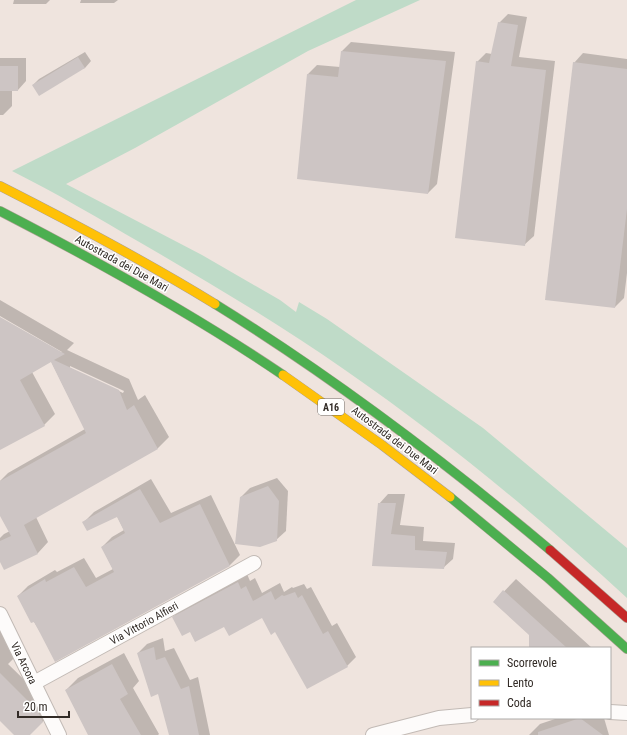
<svg xmlns="http://www.w3.org/2000/svg" width="627" height="735" viewBox="0 0 627 735" font-family="'Roboto Condensed',sans-serif">
<rect width="100%" height="100%" fill="#efe4de"/>
<path fill="#bfdbc8" d="M 356,0 L 420,0 L 308,51 L 135,148 L 66,184 L 202,255 L 280,300 L 296,312 L 299,302 L 327,319 L 483,428 L 627,548 L 627,598 C 538,516 445,439 345,370 C 279,324 210,283 141,243 C 98,218 56,193 12,171 Z"/>
<g fill="#0003" fill-rule="evenodd">
<polygon points="14,0 50,0 46,4 13,4"/>
<polygon points="81,0 118,0 114,3 80,3"/>
<polygon points="508,14 527,17 519,57 555,61 534,236 524,245 477,62 486,53 492,54 499,23"/>
<polygon points="351,42 455,52 437,184 428,193 298,178 308,74 317,65 340,67 342,51"/>
<polygon points="85,52 91,61 85,68 33,85 39,79"/>
<polygon points="583,53 627,59 627,273 624,298 615,307 574,63"/>
<polygon points="0,58 26,58 26,81 18,90 12,90 12,106 3,115 0,115"/>
<path d="M 0,300 L 74,343 L 67,350 L 129,379 L 138,400 L 145,395 L 169,437 L 158,448 L 36,517 L 48,542 L 38,553 L 0,559 L 0,538 L 4,534 L 10,531 L 0,514 L 0,481 L 8,473 L 85,429 L 51,361 L 32,372 L 55,414 L 44,425 L 0,449 L 0,318 L 61,353 L 62,352 L 0,316 ZM 70,366 L 124,391 L 123,393 L 70,368 Z"/>
<polygon points="277,478 288,491 286,531 276,540 241,497 250,488"/>
<polygon points="151,479 171,513 211,495 240,555 230,565 41,633 18,596 28,586 55,570 57,572 84,558 96,578 113,569 102,547 112,537 124,530 117,516 83,523 94,512"/>
<polygon points="388,494 405,494 400,525 424,527 423,541 455,543 453,559 443,568 373,565 379,504"/>
<polygon points="247,574 250,581 255,578 262,593 280,583 284,592 292,587 293,588 304,584 307,589 311,587 332,626 337,623 356,657 347,666 276,631 263,617 224,625 190,630 173,617 182,609"/>
<polygon points="516,579 592,648 530,648 530,635 494,602"/>
<polygon points="0,611 12,635 5,642 20,652 8,664 46,701 52,713 28,735 15,735 0,720"/>
<polygon points="163,638 165,651 174,648 190,680 198,677 210,735 170,735 159,692 138,653 147,644"/>
<polygon points="124,653 139,681 133,688 159,734 158,735 89,735 66,690 78,678"/>
<polygon points="558,718 604,718 609,735 529,735 540,724"/>
</g>
<g fill="#cdc5c4">
<polygon points="498,22 518,25 511,66 546,70 525,246 455,238 476,61 489,63"/>
<polygon points="341,51 446,61 428,194 297,179 307,74 338,77"/>
<polygon points="78,57 85,68 39,96 32,85"/>
<polygon points="573,62 627,69 627,209 615,308 545,300"/>
<rect x="0" y="66" width="18" height="25"/>
<polygon points="0,317 65,354 54,360 119,390 127,410 134,405 158,449 24,525 38,554 4,570 0,562 0,541 11,536 0,516 0,481 86,433 51,362 20,380 45,426 0,450"/>
<polygon points="268,486 279,501 277,541 260,547 235,544 240,497"/>
<polygon points="140,489 160,523 200,504 230,566 55,662 40,633 34,622 31,623 17,596 45,579 46,582 74,567 86,587 114,572 101,547 125,533 117,517 87,531 82,522"/>
<polygon points="378,503 396,503 391,534 415,536 415,550 447,552 444,569 372,566"/>
<polygon points="238,582 241,589 246,586 253,601 271,591 275,600 282,595 284,596 295,592 298,598 302,595 323,634 328,631 348,667 307,689 275,632 271,635 262,618 229,636 224,627 195,642 190,632 182,636 172,617"/>
<polygon points="503,590 567,648 529,648 529,635 493,602"/>
<polygon points="154,647 156,660 165,657 181,689 189,686 199,735 169,735 158,694 151,697 137,653"/>
<polygon points="112,664 128,694 120,699 141,735 88,735 65,690"/>
<polygon points="0,673 37,710 43,722 30,735 14,735 0,721"/>
<polygon points="580,718 603,735 538,735 538,732"/>
</g>
<g fill="none" stroke-linecap="round" stroke-linejoin="round">
<defs>
<g id="street">
<polyline points="0,614 59,735"/>
<polyline points="34,683 254,563"/>
<polyline points="610,712 627,713"/>
<polyline points="373,735 439,718 472,715"/>
</g>
<g id="fast">
<path d="M 0,211 C 97,261 193,314 283,375"/>
<path d="M 215,304 C 333,377 444,461 550,550"/>
<polyline points="450,497 548,578 627,649"/>
</g>
<g id="slow">
<path d="M 0,186 C 73,223 145,261 215,304"/>
<polyline points="283,375 382,445 450,497"/>
</g>
<polyline id="jam" points="550,550 627,618"/>
</defs>
<use href="#street" stroke="#c2bab5" stroke-width="16"/>
<use href="#fast" stroke="#aca092" stroke-width="10"/>
<use href="#slow" stroke="#aca092" stroke-width="10"/>
<use href="#jam" stroke="#aca092" stroke-width="10"/>
<use href="#street" stroke="#fdfbfa" stroke-width="14"/>
<use href="#fast" stroke="#4caf50" stroke-width="9"/>
<use href="#slow" stroke="#ffc107" stroke-width="9"/>
<use href="#jam" stroke="#c62828" stroke-width="9"/>
</g>
<g text-anchor="middle" stroke-width="3" stroke-linejoin="round" paint-order="stroke">
<rect fill="#fff" stroke="#706b67" stroke-width="1" x="318" y="399" width="26" height="16" rx="3"/>
<g font-size="10" font-weight="bold" fill="#322b26">
<text x="331" y="411">A16</text>
</g>
<g font-size="11" fill="#322b26" stroke="#fff">
<text transform="translate(122 263) rotate(29)" y="4">Autostrada dei Due Mari</text>
<text transform="translate(395 440) rotate(37)" y="4">Autostrada dei Due Mari</text>
<text transform="translate(144 623) rotate(-29)" y="4">Via Vittorio Alfieri</text>
<text transform="translate(24 663) rotate(64)" y="4">Via Arcora</text>
</g>
</g>
<rect x="471" y="647" width="140" height="72" fill="#ffffff" stroke="#adaaa8"/>
<rect x="479" y="660" width="20" height="6" fill="#4caf50" stroke="#adaaa8"/>
<text x="507" y="667" font-size="12" fill="#322b26">Scorrevole</text>
<rect x="479" y="680" width="20" height="6" fill="#ffc107" stroke="#adaaa8"/>
<text x="507" y="687" font-size="12" fill="#322b26">Lento</text>
<rect x="479" y="700" width="20" height="6" fill="#c62828" stroke="#adaaa8"/>
<text x="507" y="707" font-size="12" fill="#322b26">Coda</text>
<path d="M18 711v6h51v-6" fill="none" stroke="#322b26" stroke-width="2"/>
<text x="24" y="711" font-size="12" fill="#322b26" stroke="#ffffff" stroke-width="3" paint-order="stroke">20 m</text>
</svg>
